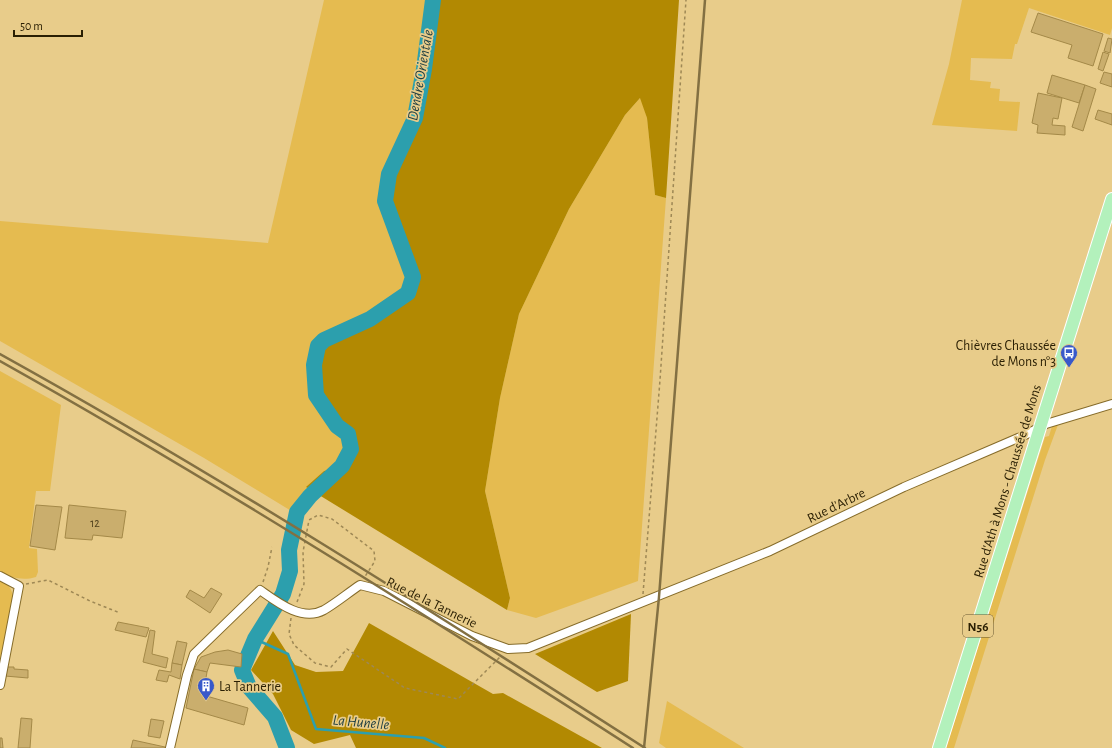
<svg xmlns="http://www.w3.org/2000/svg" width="1112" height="748" viewBox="0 0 1112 748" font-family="'Alegreya Sans',sans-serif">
<rect width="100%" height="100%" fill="#e8cc8a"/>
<g fill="#e5bb50">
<polygon points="324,0 431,0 414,118 387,174 383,201 412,277 407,292 370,317 323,338 311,349 314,399 334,424 346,435 349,449 339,467 324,471 307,487 312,490 293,512 204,458 0,341 0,221 268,243"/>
<polygon points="962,0 1112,0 1112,28 1110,35 1029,8 1017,44 1015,44 1012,59 971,58 970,80 991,82 990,88 1000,89 999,101 1020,102 1017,131 932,125 949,64"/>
<polygon points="641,97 647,118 655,195 666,198 638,581 536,618 507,610 510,598 485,491 500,398 519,314 569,209 625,115"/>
<path d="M 0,371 L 61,405 L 50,491 L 36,491 L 29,548 L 37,549 L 38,572 L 36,577 C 23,581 12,578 0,572 Z"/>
<polygon points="1059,422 1045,460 954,748 946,748 1045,437 1049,436 1053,423"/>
<path d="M 0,579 C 8,584 12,588 13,598 L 0,660 Z"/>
<polygon points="667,701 744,748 666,748 659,743"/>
</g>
<g fill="#b28902">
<polygon points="433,0 679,0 666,198 655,195 647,118 640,98 625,115 569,209 519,314 500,398 485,491 510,598 507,610 306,487 324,471 342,466 351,449 348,434 319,413 314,399 311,361 330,340 369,322 370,319 408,293 413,277 385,201 389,174 415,118 424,69"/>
<polygon points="631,614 628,681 597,692 535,654"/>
<polygon points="369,623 493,694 503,693 602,748 356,748 350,735 314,744 291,730 273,694 251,670 273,631 295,665 316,672 343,671"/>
</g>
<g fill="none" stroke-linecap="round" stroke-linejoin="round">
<polyline stroke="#2c9fad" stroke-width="2.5" points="255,639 288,654 316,729 424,738 445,748"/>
<polyline stroke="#2c9fad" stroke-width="16" points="287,748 275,717 249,687 242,670 255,639 283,594 290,571 289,550 297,512 310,496 342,466 351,449 348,434 337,426 316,395 314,365 318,346 324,340 370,319 408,293 413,277 385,201 389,174 415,118 424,69 433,0"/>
</g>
<g fill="#caae6d" stroke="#a48948">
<polygon points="1038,13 1103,34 1093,66 1068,58 1072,45 1031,32"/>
<polygon points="1108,38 1112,39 1110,53 1104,51"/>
<polygon points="1103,52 1109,54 1103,71 1098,69"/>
<polygon points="1104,72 1112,74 1112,87 1100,83"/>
<polygon points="1052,75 1085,85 1079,103 1047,93"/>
<polygon points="1085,85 1096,89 1083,131 1072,127"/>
<polygon points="1038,93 1062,98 1058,119 1053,118 1052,125 1065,126 1065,135 1037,133 1038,125 1032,123"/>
<polygon points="1098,110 1112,114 1112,125 1095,119"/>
<polygon points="36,505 62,507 55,550 30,546"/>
<polygon points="69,505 126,511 122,538 93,535 92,540 65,538"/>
<polygon points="211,588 222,594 210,613 186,597 190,590 204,598"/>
<polygon points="118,622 149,628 146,637 115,630"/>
<polygon points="150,630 155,631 152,654 168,658 166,668 143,662"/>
<polygon points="177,641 187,643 182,665 172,663"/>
<polygon points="228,650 242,654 241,667 210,663 207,672 194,669 201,657 215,652"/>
<polygon points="172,663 182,665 180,679 169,675 167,682 156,680 159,670 171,672"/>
<polygon points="6,667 14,667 14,669 28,670 28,678 5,676"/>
<polygon points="194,669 207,672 203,695 248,708 244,725 186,708"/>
<polygon points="21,718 32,719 30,748 18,748"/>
<polygon points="151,719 164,721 160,738 148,736"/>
<polygon points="0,738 2,738 3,748 0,748"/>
<polygon points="133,740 165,747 164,748 131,748"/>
</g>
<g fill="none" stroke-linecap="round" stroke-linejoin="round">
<defs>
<g id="minor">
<polyline points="0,576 19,586 0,685"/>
<path d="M 170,748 L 187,675 L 194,654 L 260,590 C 277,602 302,622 324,610 C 336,603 348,593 360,585 L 384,591 L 472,636 L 508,649 L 528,648 L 770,551 L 904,487 L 1025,435 L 1046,424 L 1112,404"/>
</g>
<polyline id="primary" points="939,748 1112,199"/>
</defs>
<use href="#minor" stroke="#866c2a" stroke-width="10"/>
<use href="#primary" stroke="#fff" stroke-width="14"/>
<g stroke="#9e8855" stroke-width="1.5" stroke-dasharray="3 3" stroke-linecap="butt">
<polyline points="263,582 268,567 272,547"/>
<polyline points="26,584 48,580 90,601 120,613"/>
<polyline points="643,594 660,380 686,0"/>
<polyline points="297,602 304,584 303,552 309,520 318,515 332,519 374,551 375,561 364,578"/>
<polyline points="291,618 289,634 294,645 315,663 331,667 347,649 405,688 458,699 501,656"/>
</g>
<use href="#minor" stroke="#fff" stroke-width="8"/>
<use href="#primary" stroke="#b3f1bc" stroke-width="12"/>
<g stroke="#837042" stroke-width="2.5">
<path d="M 0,354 C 220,476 433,612 645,748"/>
<path d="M 0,361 C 216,482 425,615 633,748"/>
<polyline points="644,748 659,597 705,0"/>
</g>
</g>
<defs>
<symbol id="bus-pin" viewBox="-11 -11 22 30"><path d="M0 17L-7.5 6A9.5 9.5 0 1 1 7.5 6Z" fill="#3859ca" stroke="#e8cc8a"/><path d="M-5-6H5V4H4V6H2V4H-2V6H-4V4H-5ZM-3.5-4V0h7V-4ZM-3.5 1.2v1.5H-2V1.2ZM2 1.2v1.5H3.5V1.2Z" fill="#fff"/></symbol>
<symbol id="building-pin" viewBox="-11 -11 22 30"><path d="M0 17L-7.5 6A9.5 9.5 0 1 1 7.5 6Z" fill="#3859ca" stroke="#e8cc8a"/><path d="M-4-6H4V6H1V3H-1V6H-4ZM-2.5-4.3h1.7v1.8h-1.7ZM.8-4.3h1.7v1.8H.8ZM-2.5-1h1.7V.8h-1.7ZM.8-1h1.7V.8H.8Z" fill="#fff"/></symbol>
</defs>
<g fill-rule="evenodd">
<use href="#bus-pin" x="1059" y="343" width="20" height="27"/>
<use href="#building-pin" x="196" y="676" width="20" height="27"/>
</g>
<g text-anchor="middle" stroke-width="3.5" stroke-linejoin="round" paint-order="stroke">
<g font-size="12" fill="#52431e">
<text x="95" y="527">12</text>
</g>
<rect fill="#e8cc8a" stroke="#63532c" stroke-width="1" x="963" y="615" width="30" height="22" rx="3"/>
<g font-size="13" font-weight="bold" fill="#2a1f03">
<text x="978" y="631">N56</text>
</g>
<g font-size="14" fill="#2a1f03" stroke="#e8cc8a" text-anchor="end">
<text x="1056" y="350">Chièvres Chaussée<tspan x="1056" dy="16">de Mons n°3</tspan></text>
<text x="219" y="691" text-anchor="start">La Tannerie</text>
</g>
<g font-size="14" fill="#2a1f03" stroke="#e8cc8a">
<text transform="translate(1007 481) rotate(-73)" y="5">Rue d'Ath à Mons - Chaussée de Mons</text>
<text transform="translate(836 505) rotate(-26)" y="5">Rue d'Arbre</text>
<text transform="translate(432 602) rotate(26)" y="5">Rue de la Tannerie</text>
</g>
<g font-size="15" font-style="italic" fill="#1b3c41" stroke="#e8cc8a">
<text transform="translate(420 75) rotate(-80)" y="5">Dendre Orientale</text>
<text transform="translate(361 722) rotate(5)" y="5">La Hunelle</text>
</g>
</g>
<path d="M14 30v6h68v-6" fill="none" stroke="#2a1f03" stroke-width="2"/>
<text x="20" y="30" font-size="12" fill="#2a1f03" stroke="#e8cc8a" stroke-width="3" paint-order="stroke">50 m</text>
</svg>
